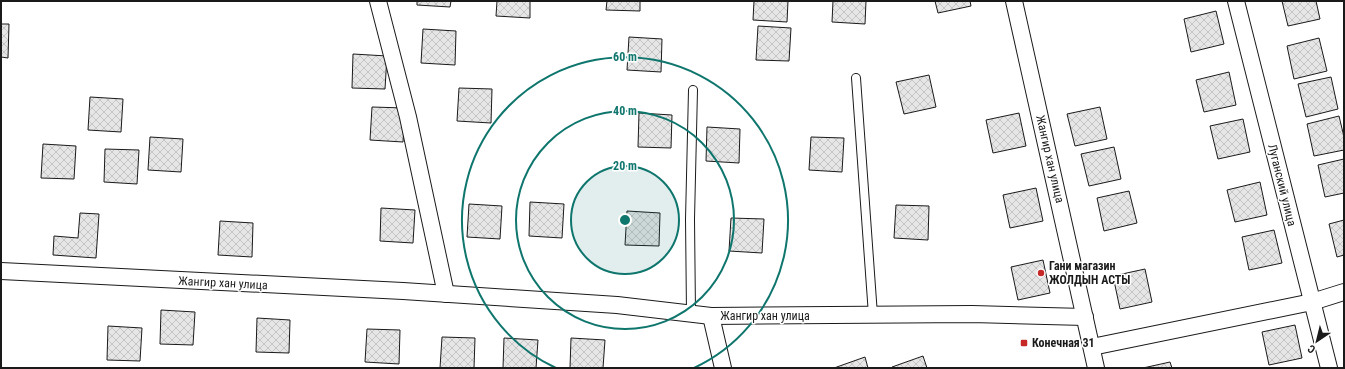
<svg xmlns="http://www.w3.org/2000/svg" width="1345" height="369" viewBox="0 0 1345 369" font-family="'Roboto Condensed',sans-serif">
<defs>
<pattern id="building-cross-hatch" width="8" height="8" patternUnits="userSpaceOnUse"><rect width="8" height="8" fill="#e6e6e6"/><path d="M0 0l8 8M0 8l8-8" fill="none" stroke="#c5c5c5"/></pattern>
</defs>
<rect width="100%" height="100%" fill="#fff"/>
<g fill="url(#building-cross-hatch)" stroke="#1a1a1a">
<polygon points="417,1 451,1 450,7 417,5"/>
<polygon points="497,1 530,1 530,18 496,16"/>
<polygon points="607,1 640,1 640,11 606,10"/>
<polygon points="754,1 788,1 787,22 753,20"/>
<polygon points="833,1 866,1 865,24 832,22"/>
<polygon points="935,1 970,1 971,6 938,13"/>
<polygon points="1282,1 1316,1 1320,19 1288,26"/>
<polygon points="1216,11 1224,44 1191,52 1184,19"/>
<polygon points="1,24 9,24 8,58 1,57"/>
<polygon points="758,26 791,28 789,61 756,60"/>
<polygon points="423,29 456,31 455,65 421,63"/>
<polygon points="629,37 662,39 661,72 627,70"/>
<polygon points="1319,38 1327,71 1294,79 1287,46"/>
<polygon points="353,54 387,56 385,89 352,88"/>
<polygon points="1229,72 1236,105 1204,112 1196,80"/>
<polygon points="929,75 936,107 904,114 896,82"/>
<polygon points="1331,77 1338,109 1306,117 1298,84"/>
<polygon points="459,88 492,89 491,123 457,121"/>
<polygon points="90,97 123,99 121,132 88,130"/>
<polygon points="372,107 405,108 403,142 370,140"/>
<polygon points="1100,107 1107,139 1075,146 1067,114"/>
<polygon points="639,113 672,115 671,148 638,147"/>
<polygon points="1019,113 1026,146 993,153 986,120"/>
<polygon points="1339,116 1344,137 1344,150 1314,156 1307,124"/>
<polygon points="1243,119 1250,152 1218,159 1210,126"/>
<polygon points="707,127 740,129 739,163 706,161"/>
<polygon points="150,137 183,139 181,172 148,170"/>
<polygon points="811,137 844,138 842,172 809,170"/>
<polygon points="43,144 76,146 74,179 41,178"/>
<polygon points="1114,147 1121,179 1089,186 1081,154"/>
<polygon points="105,149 139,150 137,184 104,182"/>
<polygon points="1344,159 1344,193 1325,197 1318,165"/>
<polygon points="1260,182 1267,215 1235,222 1227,190"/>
<polygon points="1036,188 1043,221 1010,228 1003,195"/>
<polygon points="1129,191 1137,223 1104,231 1097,198"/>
<polygon points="530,202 564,204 562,238 529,236"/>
<polygon points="469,204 502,206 500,239 467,237"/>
<polygon points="896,205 929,206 928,240 894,238"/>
<polygon points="381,208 415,210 413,243 380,241"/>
<polygon points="627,211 660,213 659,246 625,245"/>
<polygon points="80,213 99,214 96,258 53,255 54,236 78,238"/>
<polygon points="731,218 764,219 762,253 729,251"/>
<polygon points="1344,220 1344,255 1337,257 1329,224"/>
<polygon points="220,221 253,223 252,257 218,255"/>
<polygon points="1274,230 1282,263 1249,270 1242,237"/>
<polygon points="1043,260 1050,293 1018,300 1011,267"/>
<polygon points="1145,269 1152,302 1120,309 1113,276"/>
<polygon points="161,310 195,312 193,345 160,344"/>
<polygon points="257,318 290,320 289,353 256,352"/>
<polygon points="1295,325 1302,358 1269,365 1262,332"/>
<polygon points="108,326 142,328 140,361 107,360"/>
<polygon points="367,329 400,330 399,364 365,362"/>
<polygon points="442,337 475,338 474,368 440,368"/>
<polygon points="504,338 538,340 536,368 503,368"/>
<polygon points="571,338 605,340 603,368 570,368"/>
<polygon points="923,356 927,368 892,368 892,367"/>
<polygon points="865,357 868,368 834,368"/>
<polygon points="1170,362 1172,368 1143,368"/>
</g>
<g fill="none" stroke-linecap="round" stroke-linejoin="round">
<defs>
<g id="lane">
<polyline points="856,78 873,315"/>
<polyline points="691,313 690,219 693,90"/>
</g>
<g id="street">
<polyline points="378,1 408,117 446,294"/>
<polyline points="1014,1 1096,368"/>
<polyline points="1236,1 1329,368"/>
<polyline points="1,271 403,291 617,305 711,316 972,314 1085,317"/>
<polyline points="711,316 723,368"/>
<polyline points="1092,347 1312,302 1344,292"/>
</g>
</defs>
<use href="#lane" stroke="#1a1a1a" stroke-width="10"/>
<use href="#street" stroke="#1a1a1a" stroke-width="18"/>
<use href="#lane" stroke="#fff" stroke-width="8"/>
<use href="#street" stroke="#fff" stroke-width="16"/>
</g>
<circle cx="625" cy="220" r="54" fill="#0f766e" fill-opacity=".12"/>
<g fill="none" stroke="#0f766e" stroke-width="2">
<circle cx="625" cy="220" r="54"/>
<circle cx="625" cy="220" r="109"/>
<path d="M556 368A163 163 0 1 1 694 368"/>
</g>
<g fill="#c62828" stroke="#fff" stroke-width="1.5">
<circle cx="1041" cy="273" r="4"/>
<rect x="1020" y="339" width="8" height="8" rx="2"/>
</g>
<g text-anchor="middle" stroke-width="3" stroke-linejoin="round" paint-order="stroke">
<g font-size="12" fill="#1a1a1a" stroke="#fff">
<text transform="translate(1050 159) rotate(77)" y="4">Жангир хан улица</text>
<text transform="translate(1282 185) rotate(76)" y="4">Луганский улица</text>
<text transform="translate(223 283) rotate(3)" y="4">Жангир хан улица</text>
<text x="765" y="320">Жангир хан улица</text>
</g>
<g font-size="12" font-weight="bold" fill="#1a1a1a" stroke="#fff" text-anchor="start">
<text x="1049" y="270">Гани магазин<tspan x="1049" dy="14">ЖОЛДЫН АСТЫ</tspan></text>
<text x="1032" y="347">Конечная 31</text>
</g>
</g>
<circle cx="625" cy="220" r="6" fill="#0f766e" stroke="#fff" stroke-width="2"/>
<g font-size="12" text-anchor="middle" font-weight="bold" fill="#0f766e" stroke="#fff" stroke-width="3" stroke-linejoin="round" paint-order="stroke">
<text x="625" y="61">60 m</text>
<text x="625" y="115">40 m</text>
<text x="625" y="170">20 m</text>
</g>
<rect width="1345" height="369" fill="none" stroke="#1a1a1a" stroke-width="4"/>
<g transform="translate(1317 341) rotate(215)" stroke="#ffffff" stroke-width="3" paint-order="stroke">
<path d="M0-3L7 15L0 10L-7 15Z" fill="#1a1a1a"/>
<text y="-6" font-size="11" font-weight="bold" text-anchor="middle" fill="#1a1a1a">С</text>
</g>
</svg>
